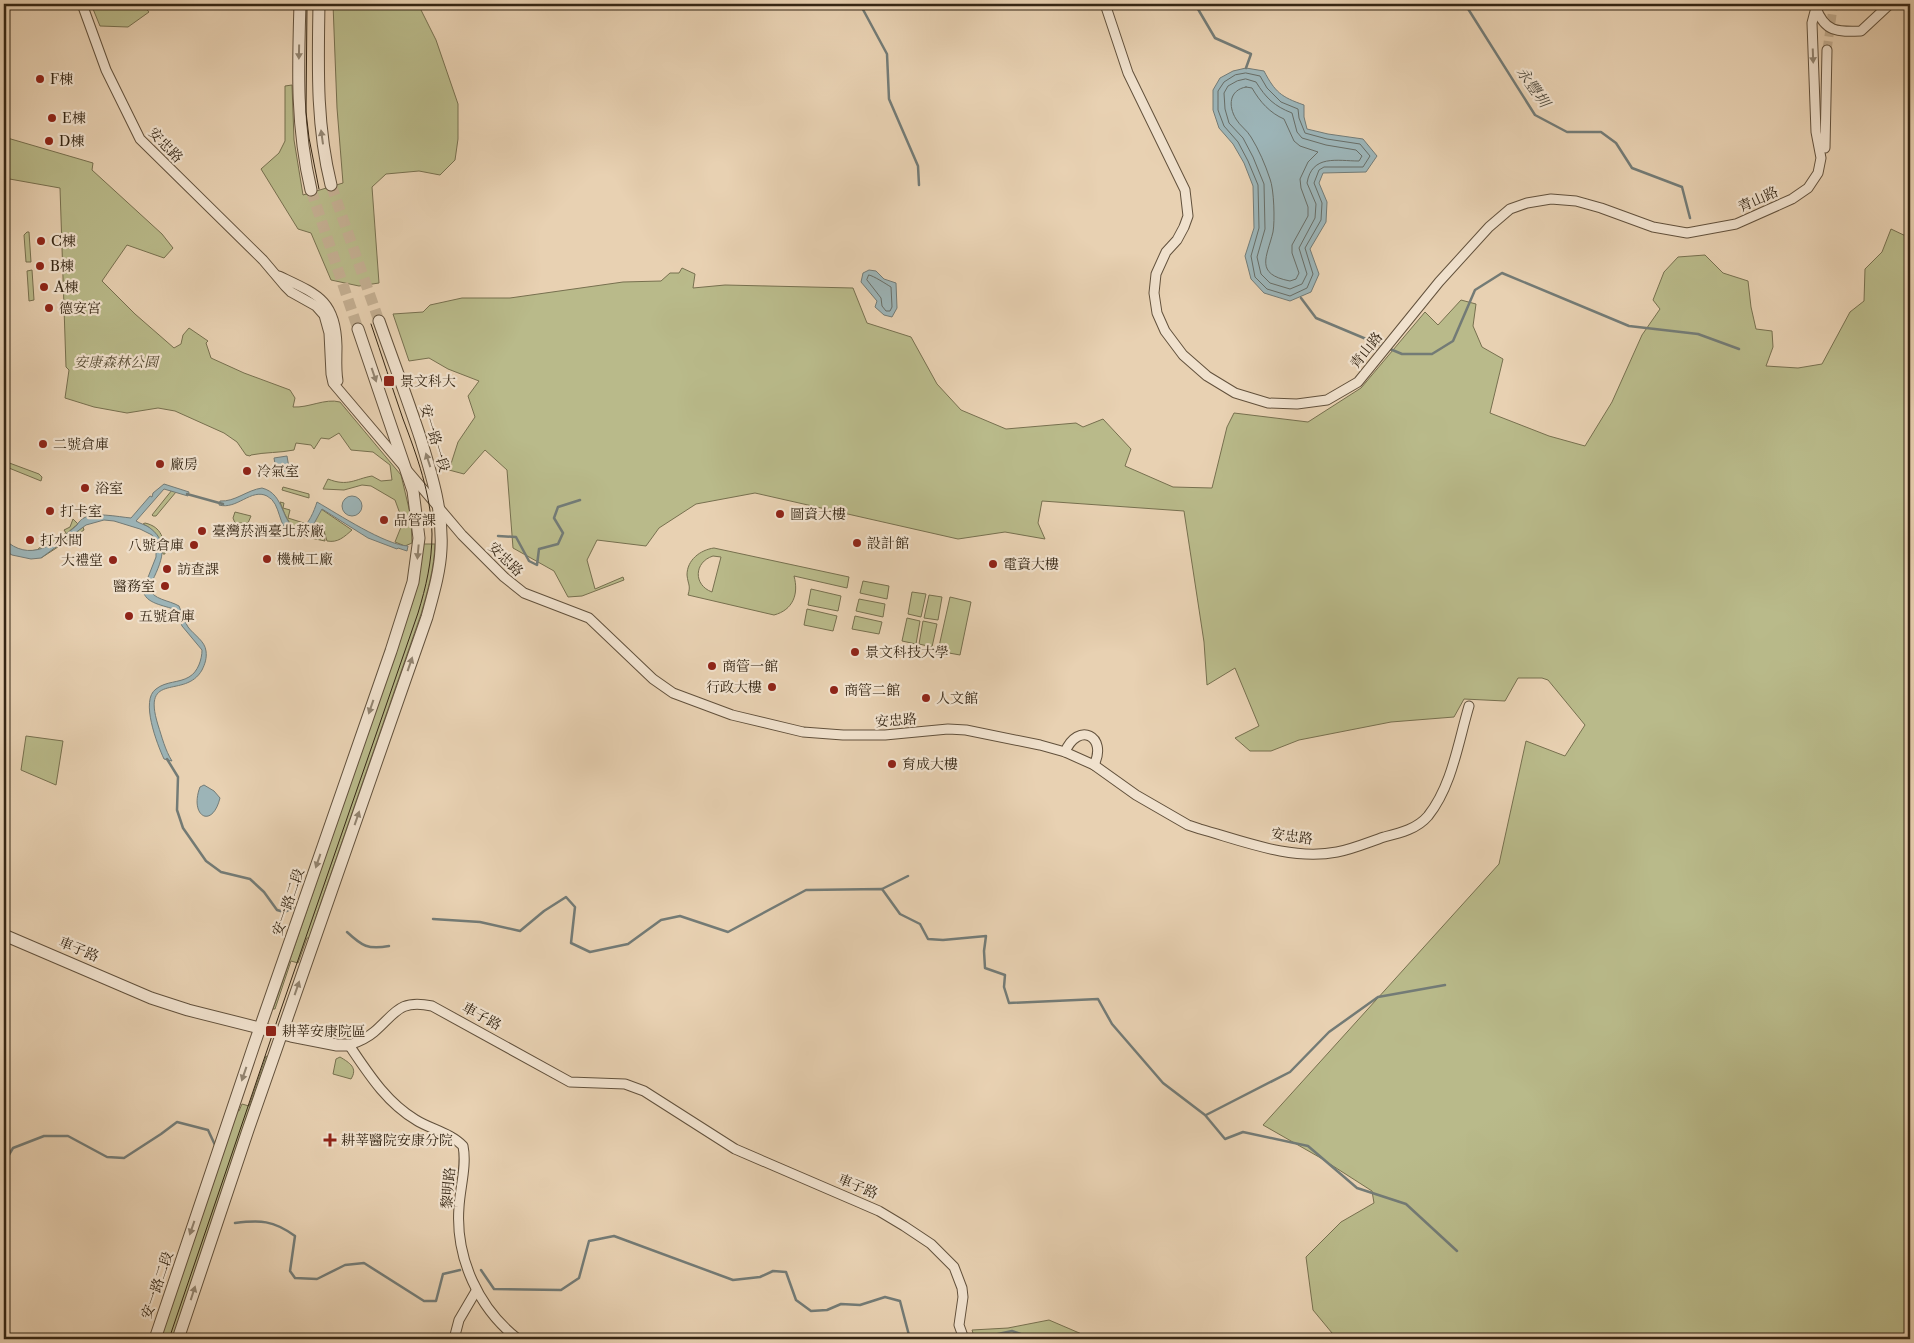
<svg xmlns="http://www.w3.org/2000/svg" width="1914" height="1343" viewBox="0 0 1914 1343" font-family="'Libre Caslon Text','Noto Serif TC',serif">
<rect width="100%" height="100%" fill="#e8d1b2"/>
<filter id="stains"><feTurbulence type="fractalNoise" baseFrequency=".004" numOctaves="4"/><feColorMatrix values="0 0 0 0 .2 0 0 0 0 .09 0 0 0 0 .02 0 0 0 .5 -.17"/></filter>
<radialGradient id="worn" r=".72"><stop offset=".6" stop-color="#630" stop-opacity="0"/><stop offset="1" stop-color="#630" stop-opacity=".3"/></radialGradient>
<g fill="#b9ba8a" stroke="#77704f" fill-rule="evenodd">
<polygon points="91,4 122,4 128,8 144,6 149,12 128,27 100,26"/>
<polygon points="333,4 418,4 436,40 458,104 458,139 455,160 440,175 419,171 386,174 372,187 379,283 359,286 331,280 311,233 298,229 261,169 279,153 285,141 285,86 292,85 294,140 303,195 343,183 337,108"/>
<path d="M 4,137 L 93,163 L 92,170 L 162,234 L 173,248 L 164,258 L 127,245 L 102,281 L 135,314 L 174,348 L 181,344 L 183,335 L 189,328 L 208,341 L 206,343 L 211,358 L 244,373 L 290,390 L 295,398 L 293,407 C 309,408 325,398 340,402 L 401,475 L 411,517 L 412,543 L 405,546 L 395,542 L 403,522 L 395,500 L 371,486 L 362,485 L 344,490 L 323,489 L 328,479 C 348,487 355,479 372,476 L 381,481 L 392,480 L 390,465 L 373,452 L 351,450 L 339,433 L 329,439 L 321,438 L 314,449 L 311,445 L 296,443 L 294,450 C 279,453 266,452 251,455 L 250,456 L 246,455 L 237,442 L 224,433 L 175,411 L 158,408 L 127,413 L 94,407 L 65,398 L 69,370 L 66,367 L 60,188 L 4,178 Z"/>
<polygon points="1891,229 1910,238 1910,1339 1337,1339 1313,1310 1306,1257 1341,1222 1374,1203 1372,1191 1319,1157 1263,1125 1499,864 1526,741 1565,756 1585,725 1548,680 1542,678 1518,678 1505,701 1464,699 1454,717 1391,722 1299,740 1271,751 1250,751 1235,738 1259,726 1235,668 1207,685 1204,642 1184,511 1042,501 1038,523 1045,539 1005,532 958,539 755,493 696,504 659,528 646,546 597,540 587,560 595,589 623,577 624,580 582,596 568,597 554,571 513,548 507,470 485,450 464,474 449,470 458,442 475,417 468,396 479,381 448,369 429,358 409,361 393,314 423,312 430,305 462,298 510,298 623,282 661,281 670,273 679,273 682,268 695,274 693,288 725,285 853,288 867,323 911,337 937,384 961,410 1006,429 1076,423 1083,427 1103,419 1131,449 1125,466 1173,487 1212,488 1227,427 1234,413 1308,422 1361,388 1425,312 1438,325 1461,300 1476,304 1473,326 1482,347 1503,359 1490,413 1549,436 1585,446 1612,402 1642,335 1660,309 1653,300 1664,272 1678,257 1705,255 1723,273 1748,281 1751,307 1756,329 1772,331 1773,347 1766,366 1798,368 1822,364 1850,312 1864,301 1865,269 1882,252"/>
<polygon points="27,232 29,232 31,262 26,262 24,235"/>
<polygon points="32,270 34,300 29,301 27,271"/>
<polygon points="4,461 39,474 42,477 41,481 4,466"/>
<polygon points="283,487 309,494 309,498 282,490"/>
<polygon points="172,490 176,492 156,516 153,516 152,515"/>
<path d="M 280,502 L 284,503 L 283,508 L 290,510 L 288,518 L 307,524 L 299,530 C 288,526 284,512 280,502 Z"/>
<path d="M 321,509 L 352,530 C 344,537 338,543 327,541 L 324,531 L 325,541 L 311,538 L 317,524 L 310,538 L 305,537 L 307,536 Z"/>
<polygon points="235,512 251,516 248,523 235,523 233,518"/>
<path d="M 73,519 L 78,524 C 64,535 48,552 29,551 L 37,550 L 53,536 L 57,540 L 66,533 L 64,530 L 70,527 Z"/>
<path d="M 145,523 C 162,527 164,539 165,554 L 163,554 C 163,542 155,529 143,524 Z"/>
<polygon points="83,527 84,530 41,558 44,555"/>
<path d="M 423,544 L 435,544 C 434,568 428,590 421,614 L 317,914 L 310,938 L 307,938 L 298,963 L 291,961 L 275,1009 L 273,1009 L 410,610 L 418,584 Z"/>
<path d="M 714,548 L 849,577 L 847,588 L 794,576 C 799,594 793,610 774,615 L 688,595 C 691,585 688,585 687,575 C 687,560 700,550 714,548 ZM 713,556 L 721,557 L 712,592 C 693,585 694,562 713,556 Z"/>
<polygon points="863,581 889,586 887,599 860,593"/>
<polygon points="811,589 841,596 838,611 808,605"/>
<polygon points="912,592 926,594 921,617 908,614"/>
<polygon points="929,595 942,597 938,620 924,618"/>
<polygon points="950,597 971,602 960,655 938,651"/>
<polygon points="859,599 885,604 883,617 856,611"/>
<polygon points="807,609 837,616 833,631 804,625"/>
<polygon points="855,616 882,622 879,634 852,629"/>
<polygon points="907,618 920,621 916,644 902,641"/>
<polygon points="923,621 937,624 932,647 919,644"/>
<polygon points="26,736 63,741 56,785 21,770"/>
<polygon points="266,1056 268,1057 173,1339 160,1339 236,1110 239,1111 242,1104 249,1106"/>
<path d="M 340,1057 C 350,1063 358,1068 351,1079 L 333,1074 L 336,1059 Z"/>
<polygon points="1049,1320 1091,1338 1103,1336 1114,1339 975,1339 972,1330 1008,1328"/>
</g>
<g fill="#9cb4b7" stroke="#737b76">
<path d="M 1246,68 L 1264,71 C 1275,92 1281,97 1304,105 L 1304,117 L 1307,129 L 1328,134 L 1363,139 L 1377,156 L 1366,172 L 1323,173 L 1319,183 L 1327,202 L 1326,222 L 1310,249 L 1319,274 L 1311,292 L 1290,301 L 1264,293 L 1251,279 L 1245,256 L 1254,228 L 1253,186 L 1244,163 L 1233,144 L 1219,128 L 1213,110 L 1213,90 L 1220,78 L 1233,71 Z"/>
<polygon points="869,270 876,271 884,279 896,283 897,308 892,317 884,315 875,307 877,301 861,282 863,273"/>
<polygon points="287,456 290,474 277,476 274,458"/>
<path d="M 164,484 L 189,492 L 188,496 L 164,489 L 136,521 C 141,524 146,525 150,528 C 173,545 158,568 149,588 C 153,600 169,600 179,606 C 182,613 184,621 188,627 C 194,635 205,641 206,651 C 207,658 205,664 202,670 C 185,700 141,670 158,725 C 162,737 165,750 172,761 L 164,759 C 157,744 140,700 156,689 C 166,681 179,683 189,677 C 198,672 202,659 202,650 L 182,626 L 176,610 C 164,605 145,604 143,590 L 156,557 L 156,542 L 152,535 L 140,529 L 114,521 L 104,520 L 86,525 L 41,558 L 31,559 L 12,555 L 4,550 L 4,539 C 29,563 55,545 77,525 C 78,523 80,521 82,519 C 92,511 119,517 131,518 L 150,496 L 152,497 L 153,493 Z"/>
<path d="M 262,488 C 286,494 280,524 299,530 C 309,525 314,511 317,502 C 338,514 385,545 408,546 L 407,551 L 398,548 L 397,549 L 368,538 L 322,509 L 310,531 L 305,537 C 301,536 296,536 293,535 C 277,529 282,503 267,496 C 251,488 237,510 219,505 L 220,501 C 235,502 247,490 262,488 Z"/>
<circle cx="352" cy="506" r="10"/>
<path d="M 204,785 L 214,791 L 220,798 C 212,830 189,816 200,787 Z"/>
</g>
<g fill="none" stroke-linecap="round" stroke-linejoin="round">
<g stroke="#686d66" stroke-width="1">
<polygon points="1246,73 1260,76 1267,88 1281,102 1298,109 1299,118 1305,133 1327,139 1360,144 1370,156 1363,167 1324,167 1319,170 1314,183 1322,203 1321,220 1305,248 1313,274 1307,288 1290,296 1267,289 1255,277 1251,256 1259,228 1258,185 1248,161 1238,142 1224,126 1218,110 1218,91 1224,82 1235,75"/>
<path d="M 1246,79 L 1256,82 C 1266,98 1274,106 1292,113 L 1297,132 L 1302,138 L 1326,145 L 1356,150 L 1362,156 L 1359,161 C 1337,161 1312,154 1307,183 L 1316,204 L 1315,218 L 1299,248 L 1307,274 L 1302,284 L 1290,289 L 1270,283 L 1261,274 L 1257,257 L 1265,229 L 1264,184 L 1253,157 L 1243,138 L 1229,123 L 1225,109 L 1224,93 L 1228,86 L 1237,81 Z"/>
<path d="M 1246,87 L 1252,88 C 1260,102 1270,113 1284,119 L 1294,141 L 1300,146 L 1318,152 L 1308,162 L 1300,179 L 1301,188 L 1308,207 L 1308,216 L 1292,245 L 1292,253 L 1299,273 L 1296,279 L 1290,281 C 1254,274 1267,257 1273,232 C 1275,221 1274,189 1270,179 C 1265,164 1259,150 1251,137 C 1247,130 1240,126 1236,119 C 1228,106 1229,90 1246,87 Z"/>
<path d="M 869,275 C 874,276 886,284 891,287 L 892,307 L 890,311 L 886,311 L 882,306 L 881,298 L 867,280 Z"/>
</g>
<g stroke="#737b76" stroke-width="2.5">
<polyline points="860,4 887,54 889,99 918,166 919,185"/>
<polyline points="1195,4 1215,38 1251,54 1246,68"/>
<polyline points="1465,4 1535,115 1567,132 1601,132 1616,143 1632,168 1682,187 1690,218"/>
<polyline points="1301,298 1316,318 1402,354 1432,354 1453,341 1475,290 1502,273 1629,326 1698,334 1739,349"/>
<polyline points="187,494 223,504"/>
<polyline points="498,536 516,537 529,561 537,565 539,549 558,544 563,533 554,518 558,507 580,500"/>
<polyline points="167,759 178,777 177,810 183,828 206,861 221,872 250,879 264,892 277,910 284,912 293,908"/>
<polyline points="882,889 908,876"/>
<polyline points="433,919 480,922 520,931 544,911 566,897 575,907 571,943 590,952 628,944 661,920 680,916 728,932 806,890 882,889 900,914 920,924 928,939 943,940 986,936 984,951 985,968 1005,975 1004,987 1009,1003 1098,999 1112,1024 1163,1083 1205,1115 1225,1139 1243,1132 1308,1146 1357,1188 1406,1204 1457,1251"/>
<path d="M 347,932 C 362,946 368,950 389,946"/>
<polyline points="1206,1115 1290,1072 1329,1032 1378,997 1445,985"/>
<polyline points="4,1163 13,1148 44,1136 68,1136 107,1157 124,1158 161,1134 177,1122 208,1130 215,1145"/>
<path d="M 235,1223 C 260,1220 273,1220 295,1236 L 290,1271 L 295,1278 L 317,1279 L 345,1265 L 364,1263 L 424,1301 L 436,1301 L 443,1274 L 460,1270"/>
<polyline points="481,1270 494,1289 561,1290 579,1278 589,1241 614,1236 733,1280 760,1277 773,1271 786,1272 796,1300 811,1311 827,1310 841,1304 860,1305 885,1297 900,1301 910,1339"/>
<polyline points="975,1339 1012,1331 1035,1339"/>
</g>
<polyline stroke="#c4af92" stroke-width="9" stroke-dasharray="9 4.5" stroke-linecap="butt" points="1827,50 1833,8"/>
<g stroke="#c4af92" stroke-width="11" stroke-dasharray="11 5.5" stroke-linecap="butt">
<polyline points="331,185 379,321"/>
<polyline points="311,190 358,329"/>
</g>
<defs>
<g id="minor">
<path d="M 82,4 L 106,70 L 140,139 L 263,260 L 285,286 L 291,292 L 316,306 L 324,315 L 329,333 L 331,374 L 333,383 L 462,535 L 504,577 L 524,593 L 589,618 L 653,679 L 673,693 L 732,715 L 803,732 L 843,735 L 885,735 L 948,729 L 966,730 L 1040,745 L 1065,752 L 1094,765 L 1136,795 L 1188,825 L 1200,829 C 1243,841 1292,861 1337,852 C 1353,849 1369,842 1384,837 C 1400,833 1417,829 1428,816 C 1452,786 1458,743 1469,706"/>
<polyline points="1105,4 1128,73 1185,190 1188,216 1184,227 1177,240 1166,252 1156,274 1154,293 1157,313 1165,331 1183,355 1207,376 1235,393 1268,403 1297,404 1327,400 1358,382 1439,282 1489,227 1510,209 1527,203 1551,199 1576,201 1601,208 1653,227 1687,233 1736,224 1792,199 1808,188 1818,173 1821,158 1816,132 1812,23 1817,4"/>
<path d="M 1816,8 C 1825,32 1837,32 1861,31 L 1890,4"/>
<polyline points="1825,148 1827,50"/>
<path d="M 279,276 C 317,294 336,300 337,346 C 337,357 336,369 338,381"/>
<path d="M 1065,752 C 1078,721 1108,736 1094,765"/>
<polyline points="454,1339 459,1320 476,1291"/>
<path d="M 518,1339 C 479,1309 455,1258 459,1207 C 460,1188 467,1165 463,1146 C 451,1133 430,1129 416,1120 C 386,1102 368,1073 349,1045 C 358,1042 367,1038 374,1032 C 396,1013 399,999 432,1006 L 570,1082 L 625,1084 L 644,1091 L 735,1149 L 879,1211 L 904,1226 L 931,1244 L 954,1267 L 962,1288 L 963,1297 L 959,1325 L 964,1339"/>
</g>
<g id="tertiary">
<path d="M 300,4 C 298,69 296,126 311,190"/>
<path d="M 319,4 C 318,66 316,124 331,185"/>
<polyline points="4,935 151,998 188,1010 291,1036 337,1045 349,1045"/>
<polyline points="155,1339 254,1045 391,651 413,582 419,538 413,491 358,329"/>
<path d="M 178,1339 L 248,1130 L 427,617 C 433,595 440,572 441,549 C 443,511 432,476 421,440 C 408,400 393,361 379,321"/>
</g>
</defs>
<use href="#minor" stroke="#62513c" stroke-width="11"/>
<use href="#tertiary" stroke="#62513c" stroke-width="13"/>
<use href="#minor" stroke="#f0e1cd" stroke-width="9"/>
<use href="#tertiary" stroke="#f0e1cd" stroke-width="11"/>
<g stroke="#352614" stroke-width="1">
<polyline points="307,4 306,112 309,138 319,189"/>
<path d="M 169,1339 L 279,1015 L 418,613 C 426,587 432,561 432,534 C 431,494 417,456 403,419 C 392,387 382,356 371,324"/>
</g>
</g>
<defs><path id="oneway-solid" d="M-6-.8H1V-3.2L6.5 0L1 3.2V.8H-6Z" transform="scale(1.25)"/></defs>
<g fill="#928470">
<use href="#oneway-solid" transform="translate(299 52) rotate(91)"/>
<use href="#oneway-solid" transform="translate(1813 56) rotate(88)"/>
<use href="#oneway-solid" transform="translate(322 137) rotate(-98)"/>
<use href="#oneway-solid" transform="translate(374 375) rotate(71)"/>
<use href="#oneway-solid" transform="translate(428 460) rotate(-108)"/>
<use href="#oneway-solid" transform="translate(418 552) rotate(95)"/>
<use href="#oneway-solid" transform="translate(410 664) rotate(-71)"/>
<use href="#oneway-solid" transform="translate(371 707) rotate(109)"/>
<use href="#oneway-solid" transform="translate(357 818) rotate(-71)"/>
<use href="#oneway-solid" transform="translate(318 861) rotate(109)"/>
<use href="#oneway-solid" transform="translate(297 988) rotate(-71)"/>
<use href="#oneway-solid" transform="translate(244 1074) rotate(109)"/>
<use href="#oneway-solid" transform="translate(192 1228) rotate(109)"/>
<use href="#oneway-solid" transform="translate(193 1293) rotate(-72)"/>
</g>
<g fill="#8f2418" stroke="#f0e1cd" stroke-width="2">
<circle cx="40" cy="79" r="5"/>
<circle cx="52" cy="118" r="5"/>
<circle cx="49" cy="141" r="5"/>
<circle cx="41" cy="241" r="5"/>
<circle cx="40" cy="266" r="5"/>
<circle cx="44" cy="287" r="5"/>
<circle cx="49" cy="308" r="5"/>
<rect x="383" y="375" width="12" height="12" rx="2.5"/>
<circle cx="43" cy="444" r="5"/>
<circle cx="160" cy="464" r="5"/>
<circle cx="247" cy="471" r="5"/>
<circle cx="85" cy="488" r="5"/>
<circle cx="50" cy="511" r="5"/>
<circle cx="780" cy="514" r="5"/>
<circle cx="384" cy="520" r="5"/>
<circle cx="202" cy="531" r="5"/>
<circle cx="30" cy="540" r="5"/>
<circle cx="857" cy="543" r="5"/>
<circle cx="194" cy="545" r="5"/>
<circle cx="267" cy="559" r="5"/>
<circle cx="113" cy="560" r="5"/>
<circle cx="993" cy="564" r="5"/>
<circle cx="167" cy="569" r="5"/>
<circle cx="165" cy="586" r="5"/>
<circle cx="129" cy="616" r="5"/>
<circle cx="855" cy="652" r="5"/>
<circle cx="712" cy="666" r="5"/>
<circle cx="772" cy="687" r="5"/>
<circle cx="834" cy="690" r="5"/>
<circle cx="926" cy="698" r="5"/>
<circle cx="892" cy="764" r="5"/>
<rect x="265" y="1025" width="12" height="12" rx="2.5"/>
<path d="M327.5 1132.5h5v5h5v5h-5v5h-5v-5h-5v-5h5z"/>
</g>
<g text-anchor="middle" stroke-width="4.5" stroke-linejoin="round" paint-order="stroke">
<g font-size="14" fill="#352614" stroke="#f0e1cd" text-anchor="start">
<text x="50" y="84">F棟</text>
<text x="62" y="123">E棟</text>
<text x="59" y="146">D棟</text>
<text x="51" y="246">C棟</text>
<text x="50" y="271">B棟</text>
<text x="54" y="292">A棟</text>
<text x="59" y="313">德安宮</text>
<text x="400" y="386">景文科大</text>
<text x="53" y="449">二號倉庫</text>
<text x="170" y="469">廠房</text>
<text x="257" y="476">冷氣室</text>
<text x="95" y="493">浴室</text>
<text x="60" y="516">打卡室</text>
<text x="790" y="519">圖資大樓</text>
<text x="394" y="525">品管課</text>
<text x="212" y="536">臺灣菸酒臺北菸廠</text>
<text x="40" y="545">打水間</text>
<text x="867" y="548">設計館</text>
<text x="184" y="550" text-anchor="end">八號倉庫</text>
<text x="277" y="564">機械工廠</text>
<text x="103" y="565" text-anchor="end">大禮堂</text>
<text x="1003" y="569">電資大樓</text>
<text x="177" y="574">訪查課</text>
<text x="155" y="591" text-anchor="end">醫務室</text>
<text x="139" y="621">五號倉庫</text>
<text x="865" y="657">景文科技大學</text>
<text x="722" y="671">商管一館</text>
<text x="762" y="692" text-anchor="end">行政大樓</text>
<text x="844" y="695">商管二館</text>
<text x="936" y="703">人文館</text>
<text x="902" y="769">育成大樓</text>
<text x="282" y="1036">耕莘安康院區</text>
<text x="341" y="1145">耕莘醫院安康分院</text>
</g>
<g font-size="14" fill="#352614" stroke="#f0e1cd">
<text transform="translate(166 145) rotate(46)" y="5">安忠路</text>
<text transform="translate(1758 199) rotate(-24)" y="5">青山路</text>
<text transform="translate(1366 350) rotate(-51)" y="5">青山路</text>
<text transform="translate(435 438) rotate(73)" y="5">安一路一段</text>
<text transform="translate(506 559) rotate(44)" y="5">安忠路</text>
<text transform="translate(896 720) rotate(-4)" y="5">安忠路</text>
<text transform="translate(1292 836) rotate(8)" y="5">安忠路</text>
<text transform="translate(288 902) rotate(-71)" y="5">安一路二段</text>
<text transform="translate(79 949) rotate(23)" y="5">車子路</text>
<text transform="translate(482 1016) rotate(29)" y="5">車子路</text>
<text transform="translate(858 1186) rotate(23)" y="5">車子路</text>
<text transform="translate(448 1188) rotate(-85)" y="5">黎明路</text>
<text transform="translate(157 1285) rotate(-71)" y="5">安一路二段</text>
</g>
<g font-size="14" font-style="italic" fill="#564b32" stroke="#f0e1cd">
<text x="116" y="367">安康森林公園</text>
</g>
<g font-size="15" font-style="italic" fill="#4f4a3d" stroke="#f0e1cd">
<text transform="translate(1533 87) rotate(55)" y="5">永豐圳</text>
</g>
</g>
<rect width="1914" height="1343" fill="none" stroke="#e8d1b2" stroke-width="20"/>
<rect x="5" y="5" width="1904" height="1333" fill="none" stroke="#352614" stroke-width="2.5"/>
<rect x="10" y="10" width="1894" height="1323" fill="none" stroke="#352614"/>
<rect width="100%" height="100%" filter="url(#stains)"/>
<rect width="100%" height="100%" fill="url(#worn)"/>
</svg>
